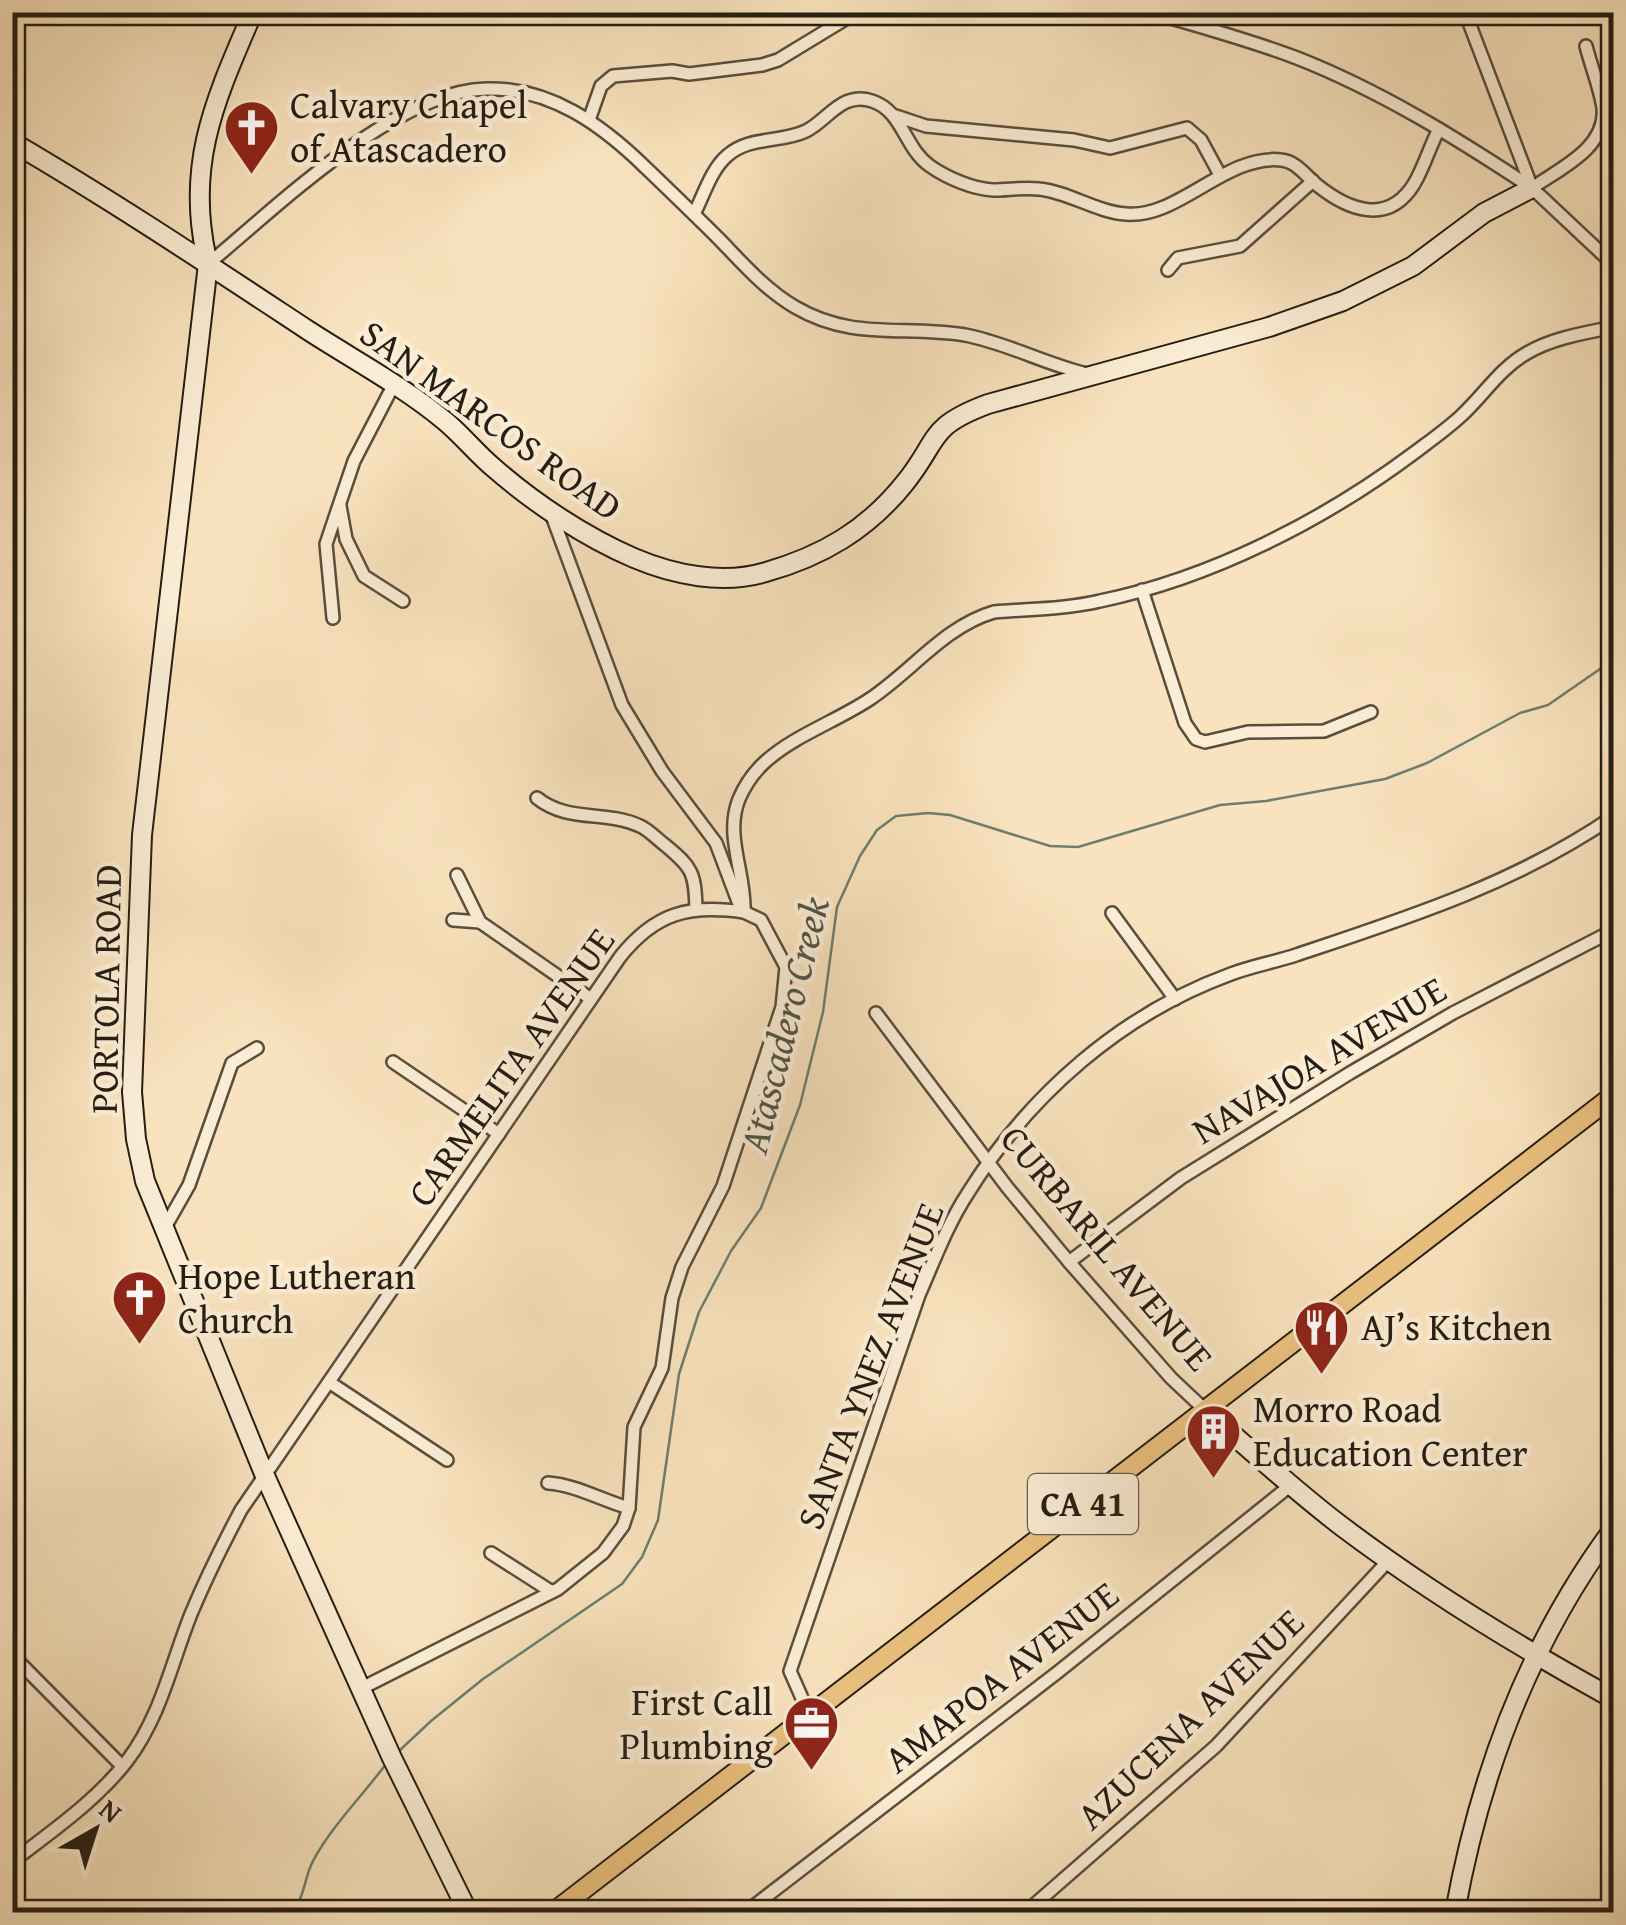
<svg xmlns="http://www.w3.org/2000/svg" width="1626" height="1925" viewBox="0 0 1626 1925" font-family="'Gentium Book Plus',serif">
<rect width="100%" height="100%" fill="#f9e3be"/>
<filter id="stains"><feTurbulence type="fractalNoise" baseFrequency=".002" numOctaves="4"/><feColorMatrix values="0 0 0 0 .2 0 0 0 0 .09 0 0 0 0 .02 0 0 0 .5 -.17"/></filter>
<radialGradient id="worn" r=".72"><stop offset=".6" stop-color="#630" stop-opacity="0"/><stop offset="1" stop-color="#630" stop-opacity=".3"/></radialGradient>
<g fill="none" stroke-linecap="round" stroke-linejoin="round">
<g stroke="#6d7e70" stroke-width="2.5">
<polyline points="399,1751 431,1721 483,1679 622,1584 642,1557 658,1520 679,1374 699,1312 731,1251 761,1208 800,1105 823,1012 837,907 860,856 877,830 896,816 928,813 950,815 1050,846 1078,847 1220,805 1266,801 1385,779 1427,763 1520,713 1548,705 1600,669 1614,650"/>
<path d="M 292,1912 C 305,1897 304,1878 313,1861 C 331,1827 363,1795 386,1764"/>
</g>
<defs>
<g id="street">
<path d="M 1150,12 C 1199,26 1250,40 1297,58 C 1381,91 1458,139 1532,188 C 1559,169 1607,148 1603,108 C 1600,88 1591,66 1586,46"/>
<polyline points="1465,12 1532,188 1614,265"/>
<polyline points="896,116 926,126 1074,140 1110,148 1187,128 1201,140 1220,175"/>
<polyline points="589,120 601,86 613,76 672,71 689,74 762,65 778,60 857,12"/>
<polyline points="12,173 18,146"/>
<path d="M 694,214 C 704,195 711,169 728,155 C 750,136 781,143 806,131 C 828,120 842,91 872,101 C 903,111 904,148 930,166 C 947,178 973,189 993,190 C 1008,190 1024,187 1039,189 C 1069,192 1096,212 1126,214 C 1178,219 1226,154 1281,160 C 1296,161 1306,176 1317,185 C 1348,210 1388,226 1414,184 C 1424,167 1430,146 1439,129"/>
<path d="M 208,264 C 277,207 395,91 486,89 C 550,87 602,125 645,167 C 671,192 696,216 721,241 C 744,265 766,290 795,307 C 853,341 903,325 965,335 C 1007,343 1045,364 1087,374"/>
<polyline points="1168,270 1178,258 1240,246 1313,181"/>
<polyline points="340,506 346,539 364,576 403,601"/>
<polyline points="1142,590 1185,723 1196,739 1205,742 1248,732 1324,731 1371,712"/>
<polyline points="333,618 326,544 354,461 393,386"/>
<path d="M 537,798 C 568,823 606,810 640,826 C 649,830 657,839 665,845 C 693,868 695,873 696,910"/>
<polyline points="457,875 480,922 591,999"/>
<polyline points="1112,913 1175,999"/>
<polyline points="453,920 480,922"/>
<polyline points="876,1013 1007,1187 1069,1262 1171,1378 1205,1410"/>
<polyline points="393,1062 499,1134"/>
<polyline points="164,1229 189,1185 232,1063 257,1048"/>
<polyline points="1069,1262 1181,1178 1350,1073 1453,1013 1614,930"/>
<polyline points="329,1382 447,1460"/>
<path d="M 548,1483 C 576,1485 601,1500 629,1508"/>
<polyline points="491,1553 552,1592"/>
<polyline points="12,1655 122,1766"/>
<polyline points="360,1689 558,1589 603,1553 623,1526 629,1508 634,1427 662,1368 672,1298 682,1267 723,1186 782,1007 786,967 761,920 744,912 739,904 716,843 662,771 622,705 551,513"/>
<path d="M 809,1714 L 790,1671 L 919,1295 C 934,1261 947,1225 968,1193 C 1029,1095 1121,1014 1231,974 C 1252,966 1275,962 1296,955 C 1407,918 1517,883 1614,816"/>
<path d="M 12,1862 C 52,1831 96,1801 127,1761 C 161,1716 171,1664 191,1614 C 206,1578 223,1544 241,1510 L 620,957 C 655,913 689,904 744,912 C 746,874 724,836 739,799 C 745,785 754,772 765,762 C 795,735 837,721 870,699 C 912,671 945,626 994,612 C 1030,609 1066,609 1100,601 C 1211,578 1323,521 1414,453 C 1430,441 1447,429 1461,416 C 1484,395 1499,369 1527,353 C 1553,338 1584,333 1614,327"/>
<polyline points="746,1912 1058,1672 1291,1485"/>
<polyline points="1026,1912 1216,1746 1389,1560"/>
</g>
<g id="secondary">
<path d="M 253,12 C 215,100 184,166 208,264 L 142,835 L 132,1092 L 136,1139 L 145,1181 L 265,1476 L 392,1758 L 468,1912"/>
<path d="M 12,142 C 113,201 209,265 306,329 C 352,359 403,386 445,421 C 462,435 477,454 494,468 C 534,503 585,537 634,558 C 674,575 723,585 766,572 C 822,556 867,530 904,484 C 940,440 926,427 988,404 L 1269,327 L 1343,301 L 1413,266 L 1484,213 L 1532,188"/>
<path d="M 1205,1410 C 1249,1449 1293,1489 1340,1525 C 1426,1590 1519,1647 1614,1699"/>
<path d="M 1455,1912 C 1480,1774 1529,1642 1614,1528"/>
</g>
<polyline id="primary" points="554,1912 1614,1095"/>
</defs>
<use href="#street" stroke="#594e3e" stroke-width="16"/>
<use href="#secondary" stroke="#241d13" stroke-width="22"/>
<use href="#primary" stroke="#241d13" stroke-width="22"/>
<use href="#street" stroke="#fbedd5" stroke-width="11"/>
<use href="#secondary" stroke="#fbedd5" stroke-width="18"/>
<use href="#primary" stroke="#ecc27f" stroke-width="18"/>
</g>
<defs>
<symbol id="church-pin" viewBox="-11 -11 22 30"><path d="M0 17L-7.5 6A9.5 9.5 0 1 1 7.5 6Z" fill="#8f2418" stroke="#fbedd5"/><path d="M-1.2-6h2.4v3.5h3.3v2.4h-3.3V6h-2.4V-.1h-3.3v-2.4h3.3Z" fill="#fff"/></symbol>
<symbol id="restaurant-pin" viewBox="-11 -11 22 30"><path d="M0 17L-7.5 6A9.5 9.5 0 1 1 7.5 6Z" fill="#8f2418" stroke="#fbedd5"/><path d="M-5-6h1v4h1v-4h1v4h1v-4h1v5L-1.5 .5V6h-2V.5L-5-1ZM5-6V6H3V1.5H1.5Q1.5-4 5-6Z" fill="#fff"/></symbol>
<symbol id="building-pin" viewBox="-11 -11 22 30"><path d="M0 17L-7.5 6A9.5 9.5 0 1 1 7.5 6Z" fill="#8f2418" stroke="#fbedd5"/><path d="M-4-6H4V6H1V3H-1V6H-4ZM-2.5-4.3h1.7v1.8h-1.7ZM.8-4.3h1.7v1.8H.8ZM-2.5-1h1.7V.8h-1.7ZM.8-1h1.7V.8H.8Z" fill="#fff"/></symbol>
<symbol id="office-pin" viewBox="-11 -11 22 30"><path d="M0 17L-7.5 6A9.5 9.5 0 1 1 7.5 6Z" fill="#8f2418" stroke="#fbedd5"/><path d="M-6-3h4V-5.5h4V-3h4V5H-6ZM-1-4.5V-3h2v-1.5ZM-6 0V1H6V0Z" fill="#fff"/></symbol>
</defs>
<g fill-rule="evenodd">
<use href="#church-pin" x="220" y="96" width="63" height="86"/>
<use href="#church-pin" x="108" y="1266" width="63" height="86"/>
<use href="#restaurant-pin" x="1290" y="1296" width="63" height="86"/>
<use href="#building-pin" x="1182" y="1400" width="63" height="86"/>
<use href="#office-pin" x="780" y="1692" width="63" height="86"/>
</g>
<g text-anchor="middle" stroke-width="9" stroke-linejoin="round" paint-order="stroke">
<rect fill="#fbedd5" stroke="#645b4d" stroke-width="2.5" x="1028" y="1474" width="110" height="60" rx="8"/>
<g font-size="35" font-weight="bold" fill="#241d13">
<text x="1083" y="1516">CA 41</text>
</g>
<g font-size="38" fill="#241d13" stroke="#fbedd5" text-anchor="start">
<text x="290" y="118">Calvary Chapel<tspan x="290" dy="44">of Atascadero</tspan></text>
<text x="178" y="1289">Hope Lutheran<tspan x="178" dy="44">Church</tspan></text>
<text x="1361" y="1340">AJ’s Kitchen</text>
<text x="1253" y="1422">Morro Road<tspan x="1253" dy="44">Education Center</tspan></text>
<text x="773" y="1715" text-anchor="end">First Call<tspan x="773" dy="44">Plumbing</tspan></text>
</g>
<g font-size="38" fill="#241d13" stroke="#fbedd5">
<text transform="translate(491 420) rotate(36)" y="13">SAN MARCOS ROAD</text>
<text transform="translate(106 989) rotate(-89)" y="13">PORTOLA ROAD</text>
<text transform="translate(1319 1060) rotate(-31)" y="13">NAVAJOA AVENUE</text>
<text transform="translate(511 1067) rotate(-55)" y="13">CARMELITA AVENUE</text>
<text transform="translate(1107 1248) rotate(50)" y="13">CURBARIL AVENUE</text>
<text transform="translate(870 1366) rotate(-69)" y="13">SANTA YNEZ AVENUE</text>
<text transform="translate(1001 1677) rotate(-38)" y="13">AMAPOA AVENUE</text>
<text transform="translate(1190 1719) rotate(-44)" y="13">AZUCENA AVENUE</text>
</g>
<g font-size="40" font-style="italic" fill="#4f5549" stroke="#fbedd5">
<text transform="translate(784 1025) rotate(-76)" y="14">Atascadero Creek</text>
</g>
</g>
<rect width="1626" height="1925" fill="none" stroke="#f9e3be" stroke-width="50"/>
<rect x="15" y="15" width="1596" height="1895" fill="none" stroke="#241d13" stroke-width="5"/>
<rect x="25" y="25" width="1576" height="1875" fill="none" stroke="#241d13" stroke-width="2.5"/>
<g transform="translate(95 1830) rotate(39)" stroke="#fbedd5" stroke-width="8" paint-order="stroke">
<path d="M0-8L18 38L0 25L-18 38Z" fill="#241d13"/>
<text y="-15" font-size="28" font-weight="bold" text-anchor="middle" fill="#241d13">N</text>
</g>
<rect width="100%" height="100%" filter="url(#stains)"/>
<rect width="100%" height="100%" fill="url(#worn)"/>
</svg>
